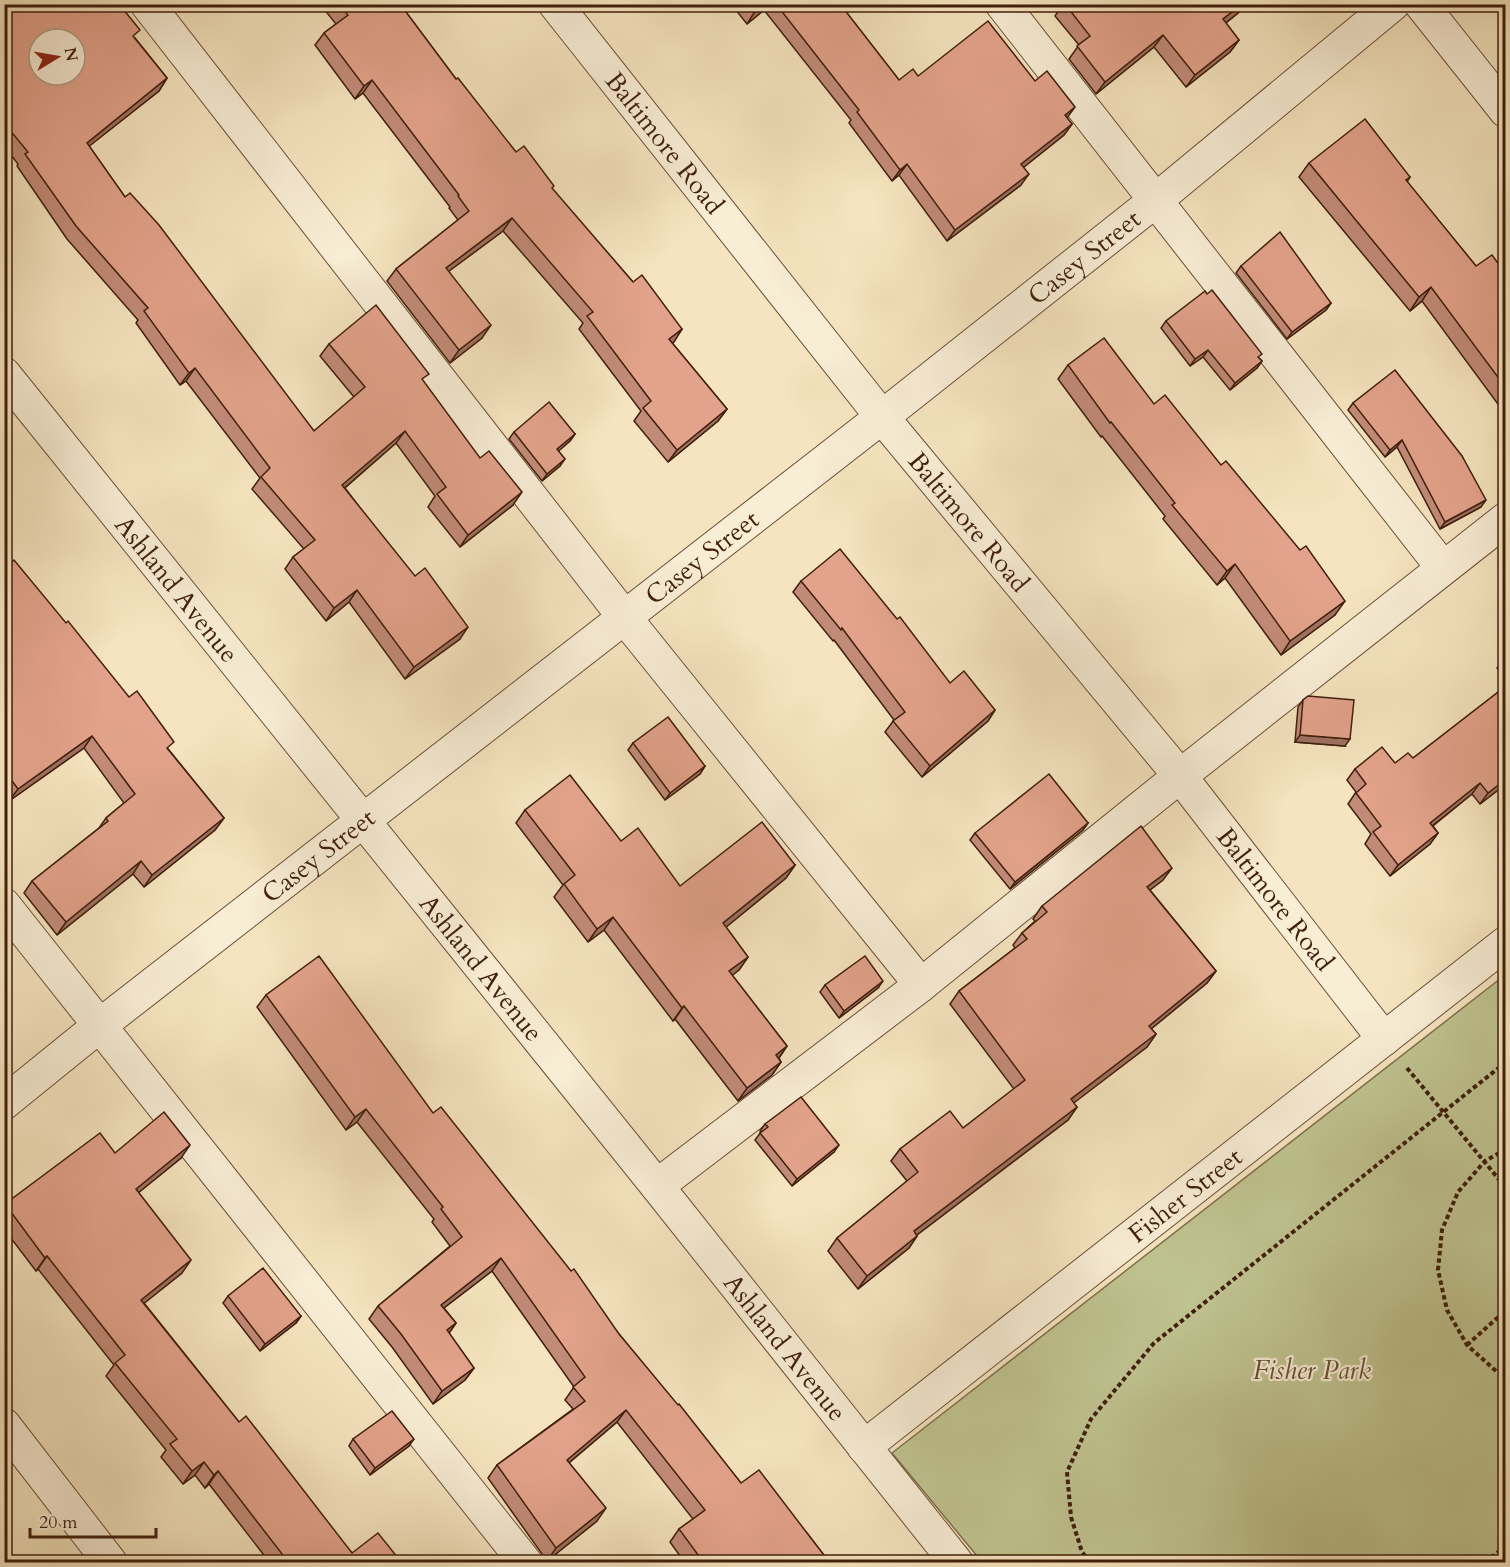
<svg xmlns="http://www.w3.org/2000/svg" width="1510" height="1567" viewBox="0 0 1510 1567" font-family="Cardo,serif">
<rect width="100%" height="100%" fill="#f5e4bf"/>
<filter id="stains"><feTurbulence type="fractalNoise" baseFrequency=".00333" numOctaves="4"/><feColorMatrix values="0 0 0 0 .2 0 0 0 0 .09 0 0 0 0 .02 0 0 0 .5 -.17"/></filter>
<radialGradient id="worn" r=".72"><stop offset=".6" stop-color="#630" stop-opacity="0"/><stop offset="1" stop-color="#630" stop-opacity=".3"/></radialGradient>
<polygon fill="#bfc390" stroke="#80714e" stroke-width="1.5" points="1505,975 1505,1562 982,1562 892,1453"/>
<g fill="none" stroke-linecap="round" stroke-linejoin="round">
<defs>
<g id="minor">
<polyline points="147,4 625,618 921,985"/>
<path id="s1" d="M 555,4 L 882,417 L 1180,776 L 1384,1039"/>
<polyline points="1002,4 1443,568"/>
<polyline points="1421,4 1506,111"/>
<path id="s2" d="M 4,374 L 657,1186 L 956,1562"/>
<polyline points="4,905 525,1562"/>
<path id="s3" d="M 4,1103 L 99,1026 L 882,417 L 1156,200 L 1393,4"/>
<polyline points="657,1186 921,985 1180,776 1506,519"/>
<polyline points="4,1425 110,1562"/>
<path id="s4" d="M 864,1447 L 1506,943"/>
</g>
</defs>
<use href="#minor" stroke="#6d5039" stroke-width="35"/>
<g stroke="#401f0c" stroke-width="4" stroke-dasharray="4.5 3" stroke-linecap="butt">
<polyline points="1407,1068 1506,1188"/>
<polyline points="1506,1149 1485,1161 1458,1192 1442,1230 1438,1270 1447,1310 1467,1345 1497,1372 1506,1376"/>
<polyline points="1467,1345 1506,1310"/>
<polyline points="1090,1562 1082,1552 1071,1517 1067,1472 1091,1419 1154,1343 1506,1062"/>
<polyline points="1485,1562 1506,1546"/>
</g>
<use href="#minor" stroke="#f8edd5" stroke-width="33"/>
</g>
<g fill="#c28b78" stroke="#401f0c" stroke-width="1.5">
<polygon points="4,4 135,38 167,78 159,91 89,146 125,197 314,431 354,397 320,356 329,344 424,382 513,505 460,547 428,507 435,496 396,443 345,488 460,639 405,679 349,602 326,621 285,569 293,557 304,549 252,489 260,478 186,381 180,385 136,323 138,320 67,239 17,166 18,164 4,146"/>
<polygon points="320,4 400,4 456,79 516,152 552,189 633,282 682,329 672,343 727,409 718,421 668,462 634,421 641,411 579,329 583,323 503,231 449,271 482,338 450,363 387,281 396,269 458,220 449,208 450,207 363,93 355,99 315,45 324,33 336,24"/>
<polygon points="731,4 840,4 899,80 918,76 1035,81 1072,124 1064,135 1024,167 1021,185 947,241 899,175 892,181 849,123 851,120 764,10 747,24"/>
<polygon points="1063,4 1247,4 1243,9 1226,23 1239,40 1230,52 1186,87 1154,47 1096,94 1069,59 1079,45 1055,16"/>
<polygon points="1309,163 1410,177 1407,182 1476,266 1506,274 1506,415 1422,301 1410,311 1299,177"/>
<polygon points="1241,266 1331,303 1326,310 1287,339 1236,273"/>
<polygon points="1166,321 1259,358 1262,361 1257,368 1230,390 1203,357 1190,366 1161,328"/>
<polygon points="1068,365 1154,404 1335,615 1281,655 1225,578 1217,585 1163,519 1165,516 1102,436 1101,437 1058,379"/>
<polygon points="1353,403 1462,456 1481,507 1440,529 1397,447 1385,457 1348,410"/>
<polygon points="514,432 575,434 570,441 559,450 560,466 542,481 509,439"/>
<polygon points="4,565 169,750 224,818 215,830 144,887 133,874 57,935 24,893 32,881 99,828 106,818 124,803 84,748 9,801 4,794"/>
<polygon points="801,581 950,683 995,710 988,721 922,777 885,732 894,720 834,640 833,641 793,592"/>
<polygon points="1506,657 1506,679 1497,668"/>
<polygon points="1506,686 1506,784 1480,804 1472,794 1433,826 1438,833 1430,844 1390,876 1365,844 1371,834 1348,804 1356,792 1347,780 1355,769 1395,763 1413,758"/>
<polygon points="1303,700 1345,746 1295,742 1298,707"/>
<polygon points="633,743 705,766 700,774 665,800 628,750"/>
<polygon points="525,810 621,841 680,886 795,865 786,878 726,927 748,957 739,970 732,975 787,1046 779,1058 781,1062 772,1075 738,1101 675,1019 673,1021 604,930 588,942 554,897 563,885 516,823"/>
<polygon points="1088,823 1083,830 1010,889 970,840 975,833"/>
<polygon points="1163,880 1150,890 1216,971 1207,983 1151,1029 1156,1034 1147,1047 1073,1103 1077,1107 1068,1120 917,1235 917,1236 909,1248 858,1289 828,1251 837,1238 907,1181 891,1161 900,1149 963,1128 1014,1089 950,1004 959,991 1015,948 1013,945 1022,933 1035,921 1033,919 1042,906"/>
<polygon points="825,985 878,988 839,1018 820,992"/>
<polygon points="266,995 433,1113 619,1334 741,1483 807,1533 830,1563 685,1563 670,1542 679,1529 693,1519 617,1422 569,1463 597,1521 547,1561 488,1478 497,1465 573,1409 565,1400 574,1387 492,1271 444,1308 456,1323 449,1333 474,1368 465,1380 433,1404 392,1347 369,1319 378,1306 450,1246 432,1222 434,1219 357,1122 346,1130 257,1007"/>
<polygon points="765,1124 834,1152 792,1186 755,1140 761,1132 760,1131"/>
<polygon points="115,1153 181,1158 138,1193 182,1273 144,1303 239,1422 352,1553 402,1563 270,1563 209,1484 205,1488 195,1475 183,1484 161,1457 166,1450 106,1376 114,1365 38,1269 36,1271 4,1229 5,1204"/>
<polygon points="228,1296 301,1316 296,1323 260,1351 223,1303"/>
<polygon points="353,1439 409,1446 370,1475 349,1446"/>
</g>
<g fill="#9e7161" stroke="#401f0c" stroke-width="1.5">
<polygon points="765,4 768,4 764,10 747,24 754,13"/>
<polygon points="1242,4 1247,4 1243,9 1214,32 1223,19"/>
<polygon points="1163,35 1154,47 1096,94 1105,82"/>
<polygon points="1239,40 1230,52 1186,87 1195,75"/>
<polygon points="167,78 159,91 78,155 87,143"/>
<polygon points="372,80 363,93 355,99 364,86"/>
<polygon points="1075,107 1067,118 1065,115"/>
<polygon points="1072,124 1064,135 1014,175 1021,164"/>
<polygon points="907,164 899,175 892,181 900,170"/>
<polygon points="1029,174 1021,185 947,241 955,230"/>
<polygon points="512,218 503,231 437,280 446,268"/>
<polygon points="1431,287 1422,301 1410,311 1419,297"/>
<polygon points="1331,303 1326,310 1287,339 1292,332"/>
<polygon points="491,325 482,338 450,363 459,350"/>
<polygon points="682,329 674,342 660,352 669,339"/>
<polygon points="1208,350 1203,357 1190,366 1195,359"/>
<polygon points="1262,361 1257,368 1230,390 1235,383"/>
<polygon points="195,368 186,381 180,385 189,373"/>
<polygon points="727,409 718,421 668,462 677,450"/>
<polygon points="405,431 396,443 334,497 342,485"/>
<polygon points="575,434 570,441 553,456 557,449"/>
<polygon points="1402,440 1397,447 1385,457 1390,450"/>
<polygon points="565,459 560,466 542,481 547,474"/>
<polygon points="522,492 513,505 460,547 468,535"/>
<polygon points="1486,500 1481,507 1440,529 1445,522"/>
<polygon points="1235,564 1225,578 1217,585 1227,571"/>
<polygon points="357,590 349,602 326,621 334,608"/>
<polygon points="1345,601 1335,615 1281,655 1290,641"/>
<polygon points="468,627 460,639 405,679 414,667"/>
<polygon points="995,710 988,721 922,777 930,766"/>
<polygon points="1300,735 1350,739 1345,746 1295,742"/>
<polygon points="92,736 84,748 9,801 18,789"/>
<polygon points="705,766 700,774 665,800 670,793"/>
<polygon points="1506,779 1506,784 1480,804 1488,793"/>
<polygon points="1480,783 1472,794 1422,834 1430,823"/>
<polygon points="224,818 215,830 144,887 152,875"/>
<polygon points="1088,823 1083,830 1010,889 1015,882"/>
<polygon points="1438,833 1430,844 1390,876 1398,865"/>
<polygon points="141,861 133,874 57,935 66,922"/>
<polygon points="795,865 786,878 714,937 723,923"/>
<polygon points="1172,868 1163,880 1138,899 1147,887"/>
<polygon points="613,917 604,930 588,942 597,929"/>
<polygon points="748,957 739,970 720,985 729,971"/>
<polygon points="1216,971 1207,983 1140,1038 1149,1026"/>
<polygon points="883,981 878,988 839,1018 844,1011"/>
<polygon points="684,1006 675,1019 673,1021 682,1008"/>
<polygon points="1156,1034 1147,1047 1062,1112 1071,1099"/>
<polygon points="787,1046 778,1059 776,1055"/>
<polygon points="781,1062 772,1075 738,1101 747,1088"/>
<polygon points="1077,1107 1068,1120 905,1244 914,1231"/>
<polygon points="366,1109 357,1122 346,1130 355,1117"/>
<polygon points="190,1145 181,1158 127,1202 136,1189"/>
<polygon points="839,1145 834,1152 792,1186 797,1179"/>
<polygon points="917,1236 909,1248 858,1289 867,1276"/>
<polygon points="47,1256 38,1269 36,1271 45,1258"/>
<polygon points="501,1258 492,1271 432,1317 441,1305"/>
<polygon points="191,1260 182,1273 132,1313 141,1300"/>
<polygon points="301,1316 296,1323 260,1351 265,1344"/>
<polygon points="456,1323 447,1336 447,1330"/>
<polygon points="474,1368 465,1380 433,1404 442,1391"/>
<polygon points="626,1410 617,1422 558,1472 567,1460"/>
<polygon points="414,1439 409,1446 370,1475 375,1468"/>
<polygon points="204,1462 195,1475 183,1484 192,1471"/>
<polygon points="218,1471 209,1484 205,1488 214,1475"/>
<polygon points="606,1508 597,1521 547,1561 556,1548"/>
</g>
<g fill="#e2a28b" stroke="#401f0c" stroke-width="1.5" fill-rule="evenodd">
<path d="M 4,4 L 119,4 L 140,30 L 133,36 L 167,78 L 87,143 L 125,197 L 130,193 L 159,225 L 314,431 L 365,387 L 329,344 L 376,305 L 429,374 L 422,379 L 480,458 L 489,451 L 522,492 L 468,535 L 437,494 L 446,487 L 405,431 L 342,485 L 415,576 L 425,568 L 468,627 L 414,667 L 357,590 L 334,608 L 293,557 L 315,540 L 261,477 L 270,468 L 195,368 L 189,373 L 144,311 L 148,308 L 76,226 L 25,154 L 28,152 L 4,123 ZM 39,39 L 75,39 L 75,75 L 39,75 Z"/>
<polygon points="339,4 400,4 456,79 458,78 516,152 524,146 554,186 552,188 633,282 642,275 682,329 669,339 727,409 677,450 643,408 651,401 587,316 593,312 512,218 446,268 491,325 459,350 396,269 469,211 458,196 459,195 372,80 364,86 324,33 348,15"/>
<polygon points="748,4 765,4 754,13"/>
<polygon points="776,4 840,4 899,80 913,69 918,76 988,21 1035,81 1047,71 1075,107 1065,115 1072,124 1021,164 1029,174 955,230 907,164 900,170 857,112 859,110"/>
<polygon points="1065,4 1242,4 1223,19 1239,40 1195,75 1163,35 1105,82 1077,46 1090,36"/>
<polygon points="1365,119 1410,177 1406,180 1476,266 1492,255 1506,274 1506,388 1431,287 1419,297 1309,163"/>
<polygon points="1280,232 1331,303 1292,332 1241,266"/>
<polygon points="1212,290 1262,354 1258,357 1262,361 1235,383 1208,350 1195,359 1166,321 1205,291 1207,294"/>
<polygon points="1104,338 1154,404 1165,395 1221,465 1226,461 1300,550 1306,546 1345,601 1290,641 1235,564 1227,571 1172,505 1175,503 1111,422 1110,423 1068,365"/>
<polygon points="1395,370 1462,456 1486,500 1445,522 1402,440 1390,450 1353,403"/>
<polygon points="549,402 575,434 557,449 565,459 547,474 514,432"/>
<polygon points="840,549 897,619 900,617 950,683 964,671 995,710 930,766 893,721 905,712 842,628 841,630 801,581"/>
<polygon points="14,560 66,623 68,621 129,697 137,691 174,742 167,748 224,818 152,875 141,861 66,922 32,881 108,821 106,818 135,794 92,736 18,789 4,770 4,694 6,692 4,690 4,565 6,567"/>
<polygon points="1506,686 1506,779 1488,793 1480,783 1430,823 1438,833 1398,865 1373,832 1381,826 1356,793 1366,784 1355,769 1382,747 1395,763 1408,753 1413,758"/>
<polygon points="1308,696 1354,700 1350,739 1300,735 1303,700"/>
<polygon points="668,717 705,766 670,793 633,743"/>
<polygon points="1049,774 1088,823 1015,882 975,833"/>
<polygon points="570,775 621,841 638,828 680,886 762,822 795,865 723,923 748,957 729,971 787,1046 776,1055 781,1062 747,1088 684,1006 682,1008 613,917 597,929 564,884 575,875 525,810"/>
<polygon points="1141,826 1172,868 1147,887 1216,971 1149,1026 1156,1034 1071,1099 1077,1107 914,1231 917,1236 867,1276 837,1238 918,1172 900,1149 950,1111 963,1128 1025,1080 959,991 1027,939 1022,933 1047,912 1042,906"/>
<polygon points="319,956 433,1113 441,1107 571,1271 574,1269 619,1334 678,1405 679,1404 741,1483 759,1470 807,1533 830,1563 704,1563 679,1529 705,1510 626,1410 567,1460 606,1508 556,1548 497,1465 585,1401 573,1387 585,1377 501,1258 441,1305 456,1323 447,1330 474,1368 442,1391 401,1334 378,1306 462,1237 441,1209 443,1207 366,1109 355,1117 266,995"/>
<polygon points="865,956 883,981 844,1011 825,985"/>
<polygon points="801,1097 839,1145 797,1179 760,1133 768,1127 765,1124"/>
<polygon points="164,1112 190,1145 136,1189 191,1260 141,1300 239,1422 246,1416 352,1553 378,1533 402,1563 306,1563 302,1558 296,1563 289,1563 218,1471 214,1475 204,1462 192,1471 170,1444 177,1439 115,1363 125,1355 47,1256 45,1258 5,1204 100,1133 115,1153"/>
<polygon points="263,1268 301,1316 265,1344 228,1296"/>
<polygon points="392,1411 414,1439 375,1468 353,1439"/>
</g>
<g text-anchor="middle" stroke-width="4.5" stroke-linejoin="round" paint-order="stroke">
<g font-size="26" fill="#401f0c" stroke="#f8edd5">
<text dy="9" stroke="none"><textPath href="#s1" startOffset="177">Baltimore Road</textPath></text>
<text dy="9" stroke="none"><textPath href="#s3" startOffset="1372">Casey Street</textPath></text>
<text dy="9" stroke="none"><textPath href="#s1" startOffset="663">Baltimore Road</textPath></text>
<text dy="9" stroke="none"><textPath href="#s3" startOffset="886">Casey Street</textPath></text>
<text dy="9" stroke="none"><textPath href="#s2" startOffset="276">Ashland Avenue</textPath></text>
<text dy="9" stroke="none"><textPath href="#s3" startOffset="400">Casey Street</textPath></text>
<text dy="9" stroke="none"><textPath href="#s1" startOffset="1149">Baltimore Road</textPath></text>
<text dy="9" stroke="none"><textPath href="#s2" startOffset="762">Ashland Avenue</textPath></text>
<text dy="9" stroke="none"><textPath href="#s4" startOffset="408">Fisher Street</textPath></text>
<text dy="9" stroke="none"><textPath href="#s2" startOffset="1248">Ashland Avenue</textPath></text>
</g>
<g font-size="26" font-style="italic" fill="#665034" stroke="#f8edd5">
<text x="1312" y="1379">Fisher Park</text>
</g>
</g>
<rect width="1510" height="1567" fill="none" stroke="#f5e4bf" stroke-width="24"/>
<rect x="6" y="6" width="1498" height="1555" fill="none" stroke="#401f0c" stroke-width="3"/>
<rect x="12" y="12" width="1486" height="1543" fill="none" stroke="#401f0c" stroke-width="1.5"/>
<g transform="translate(57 57) rotate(79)"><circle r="28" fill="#f8edd5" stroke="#ae9b85" stroke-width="1.5"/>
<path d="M0-4.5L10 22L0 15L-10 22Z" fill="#8f2418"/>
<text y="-9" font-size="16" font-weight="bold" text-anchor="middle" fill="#401f0c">N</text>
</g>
<path d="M30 1528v9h126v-9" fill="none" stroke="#401f0c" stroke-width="3"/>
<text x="39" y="1528" font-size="18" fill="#401f0c" stroke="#f8edd5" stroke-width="4.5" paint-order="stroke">20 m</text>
<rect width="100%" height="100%" filter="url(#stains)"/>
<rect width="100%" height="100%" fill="url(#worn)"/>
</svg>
